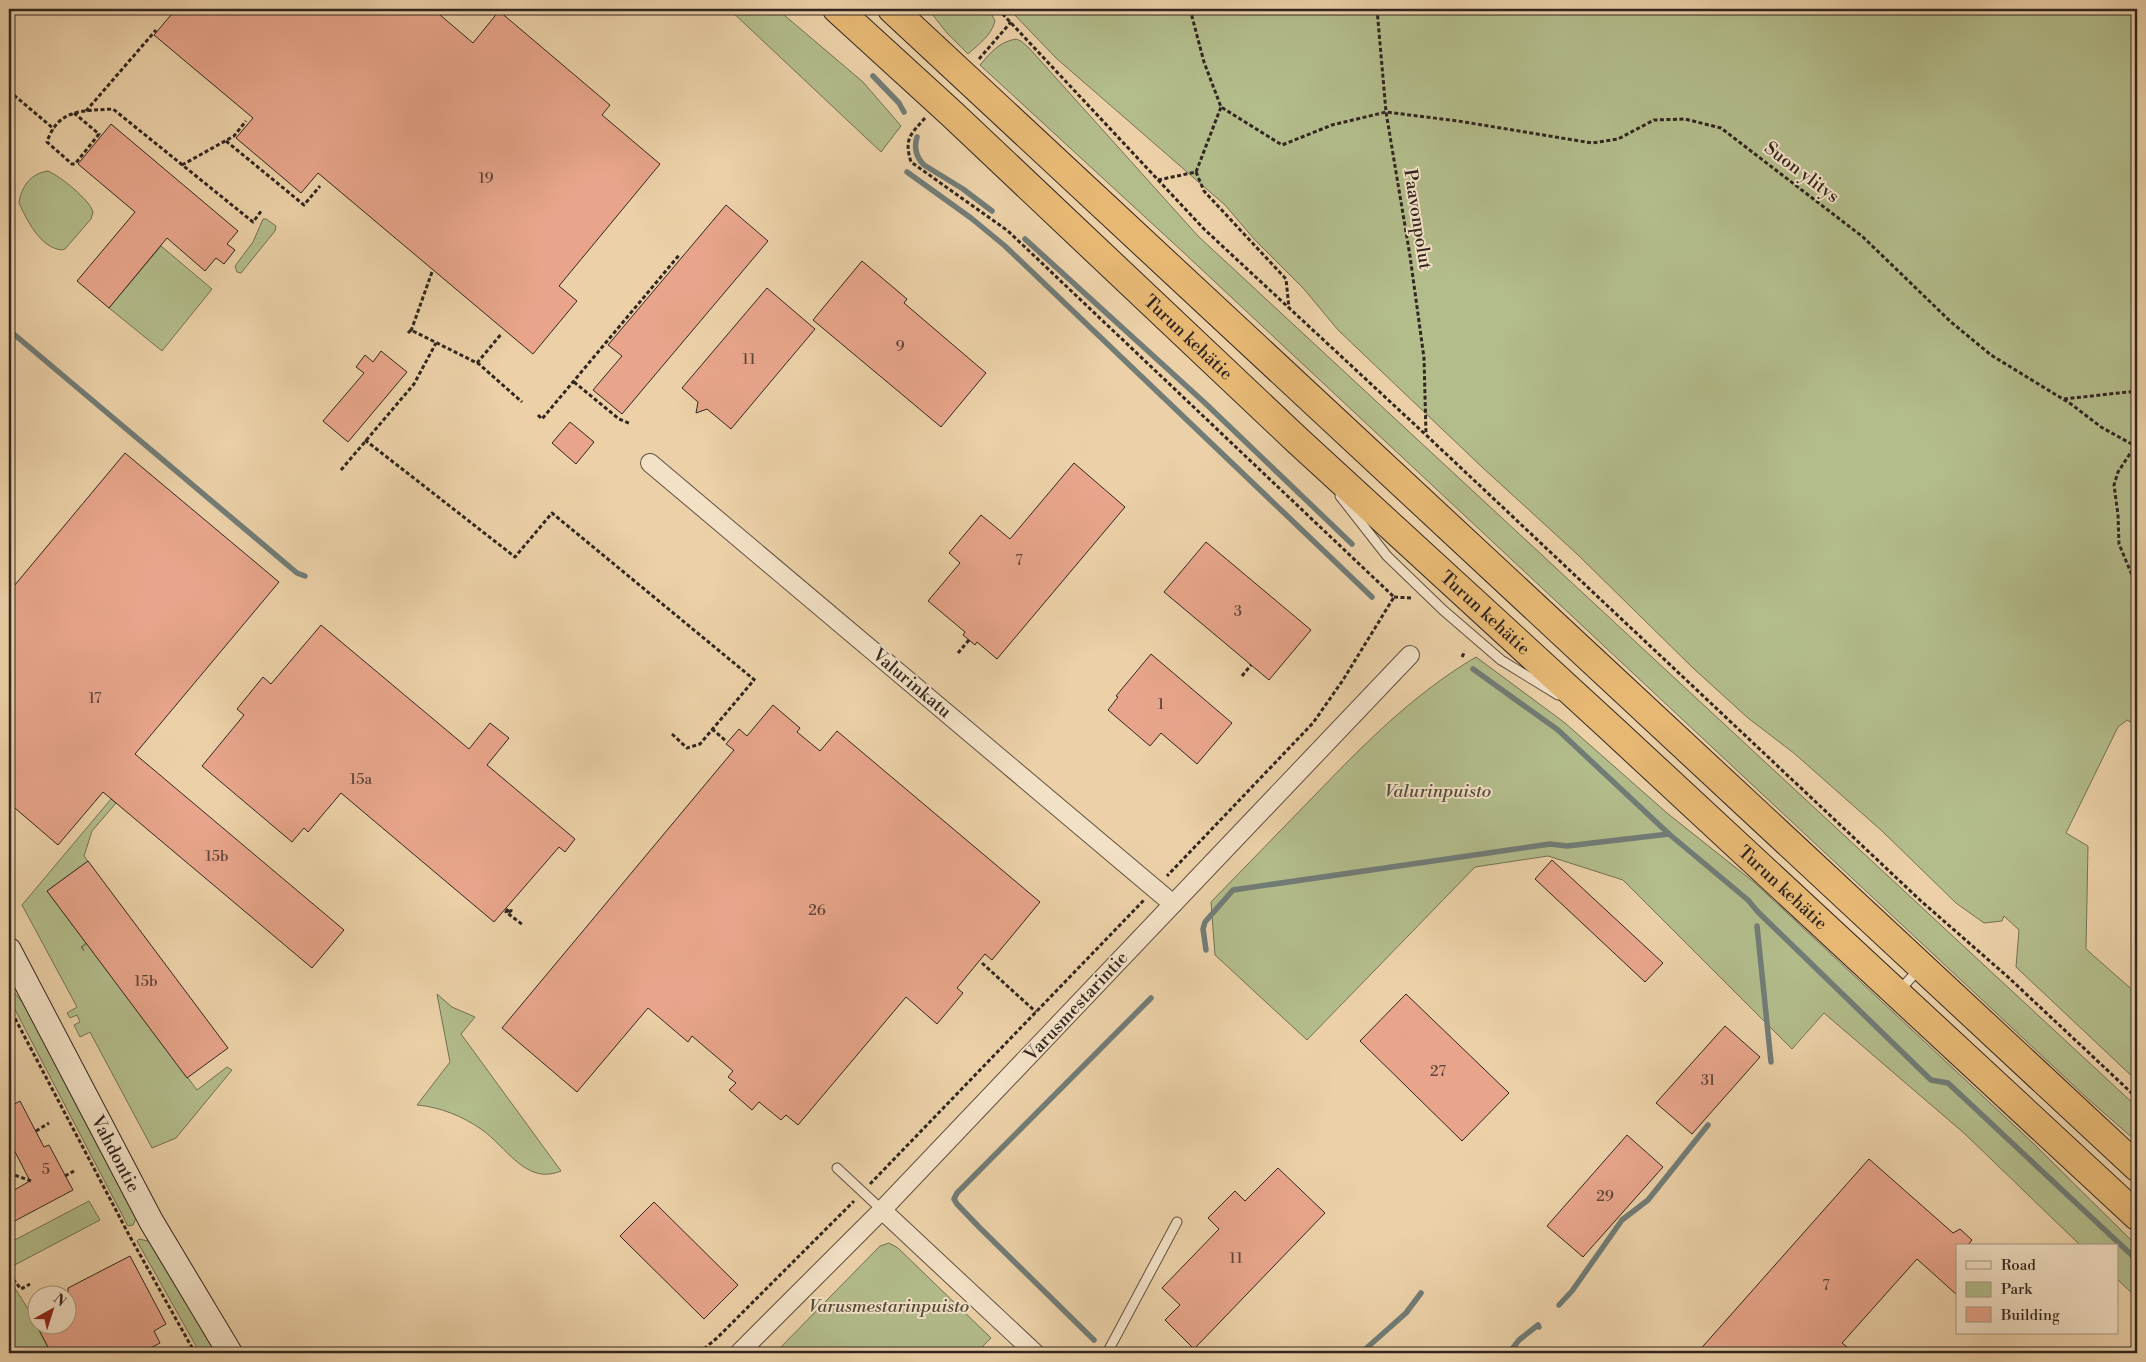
<svg xmlns="http://www.w3.org/2000/svg" width="2146" height="1362" viewBox="0 0 2146 1362" font-family="'Libre Bodoni',serif">
<rect width="100%" height="100%" fill="#ecd1a8"/>
<filter id="stains"><feTurbulence type="fractalNoise" baseFrequency=".004" numOctaves="4"/><feColorMatrix values="0 0 0 0 .2 0 0 0 0 .09 0 0 0 0 .02 0 0 0 .5 -.17"/></filter>
<radialGradient id="worn" r=".72"><stop offset=".6" stop-color="#630" stop-opacity="0"/><stop offset="1" stop-color="#630" stop-opacity=".3"/></radialGradient>
<g fill="#b3bc8b" stroke="#727156">
<polygon points="729,9 777,9 863,82 901,126 881,152"/>
<path d="M 928,9 L 989,9 L 995,21 C 991,36 979,44 968,54 L 947,33 Z"/>
<polygon points="1009,9 2137,9 2137,726 2127,720 2118,727 2066,833 2088,846 2086,949 2137,994 2137,1081 2016,967 2019,930 2004,916 2002,921 1984,923 1956,903 1882,831 1795,754 1748,718 1693,668 1576,553 1483,468 1338,330 1304,289 1255,240 1225,205 1056,58"/>
<path d="M 1016,39 L 1021,41 L 1029,48 L 1198,236 L 2137,1107 L 2137,1142 L 2087,1098 L 1183,252 L 980,65 C 991,52 999,42 1016,39 Z"/>
<path d="M 48,171 C 60,176 90,200 93,212 L 91,219 L 65,249 L 62,250 C 40,248 27,220 19,203 C 21,187 31,173 48,171 Z"/>
<polygon points="263,219 266,219 276,226 275,231 241,273 237,272 235,266 253,242"/>
<polygon points="161,246 212,289 162,351 109,308"/>
<path d="M 1476,657 L 1565,723 L 1667,813 L 1755,883 L 2034,1144 L 2137,1246 L 2137,1298 L 2117,1279 L 2117,1246 L 2081,1246 L 1965,1134 L 1824,1013 L 1792,1049 L 1623,880 L 1548,856 L 1475,867 L 1307,1040 L 1215,955 L 1211,902 C 1246,866 1282,829 1317,793 C 1366,742 1415,693 1476,657 Z"/>
<polygon points="111,799 116,803 92,831 84,856 88,861 47,891 86,943 81,947 84,951 82,947 87,944 197,1090 227,1067 232,1070 176,1138 152,1148 90,1032 80,1037 74,1025 80,1022 77,1015 70,1018 67,1013 77,1007 22,905"/>
<polygon points="9,986 26,1007 136,1218 133,1225 128,1226 9,998"/>
<path d="M 437,994 L 452,1007 L 475,1017 L 461,1034 L 561,1171 C 526,1186 506,1146 481,1129 C 462,1116 440,1107 417,1105 L 450,1062 Z"/>
<polygon points="89,1201 100,1220 9,1268 9,1243"/>
<polygon points="139,1239 148,1241 152,1244 216,1353 200,1353 137,1241"/>
<polygon points="889,1243 898,1248 991,1338 976,1353 775,1353 880,1246"/>
<polygon points="9,1279 28,1309 51,1353 9,1353"/>
</g>
<g fill="none" stroke-linecap="round" stroke-linejoin="round">
<g stroke="#717c77" stroke-width="5.5">
<polyline points="873,76 899,103 904,112"/>
<path d="M 917,137 C 914,147 915,156 924,165 L 963,189 L 992,211"/>
<polyline points="907,172 971,218 1005,246 1372,597"/>
<polyline points="1025,239 1205,403 1352,544"/>
<polyline points="9,330 297,573 305,576"/>
<polyline points="1669,834 1748,900 1758,912 1931,1080 1948,1083 2137,1260"/>
<polyline points="1757,926 1771,1062"/>
<polyline points="1206,950 1203,929 1205,922 1233,890 1550,844 1567,846 1669,834 1558,730 1473,669"/>
<polyline points="1559,1305 1572,1291 1622,1220 1648,1200 1708,1125"/>
<polyline points="1094,1340 979,1227 957,1204 954,1199 957,1193 1151,998"/>
<polyline points="1361,1353 1406,1313 1421,1293"/>
<polyline points="1509,1353 1519,1340 1538,1325 1539,1327"/>
</g>
</g>
<g fill="#e8a58b" stroke="#322620">
<polygon points="176,9 433,9 473,43 499,11 610,105 602,115 660,164 559,286 577,301 533,354 318,173 301,193 236,138 253,118 154,35"/>
<polygon points="111,124 238,231 227,244 235,250 224,264 216,258 205,271 167,238 109,308 77,281 135,212 78,164"/>
<polygon points="726,205 768,241 622,414 593,390 622,356 608,345"/>
<polygon points="862,261 907,299 904,303 986,373 941,427 813,320"/>
<polygon points="767,288 815,329 731,429 707,409 696,413 698,402 682,388"/>
<polygon points="381,351 407,372 348,442 323,421 364,373 356,367 365,355 373,362"/>
<polygon points="570,422 594,442 576,464 552,443"/>
<polygon points="125,453 279,582 135,754 344,930 312,968 103,792 58,845 9,803 9,592"/>
<polygon points="1074,463 1125,507 997,659 977,642 975,645 963,635 965,632 928,601 960,563 949,553 981,515 1010,539"/>
<polygon points="1206,542 1311,630 1269,680 1164,592"/>
<polygon points="321,625 469,749 490,723 509,738 487,765 575,839 565,852 559,847 494,922 341,793 308,832 304,828 292,842 202,766 244,715 237,709 263,677 271,684"/>
<polygon points="1151,654 1232,723 1197,764 1161,733 1150,746 1108,710 1118,697 1116,696"/>
<polygon points="773,705 800,728 797,732 820,751 837,731 1040,902 992,960 985,954 957,988 963,993 937,1024 906,997 798,1125 786,1115 781,1120 759,1102 752,1110 729,1090 736,1083 728,1077 733,1071 692,1036 688,1042 648,1008 577,1092 502,1028 734,750 726,744 739,729 747,736"/>
<polygon points="1552,860 1663,963 1645,982 1535,879"/>
<polygon points="88,861 228,1048 187,1078 47,891"/>
<polygon points="1406,994 1509,1093 1462,1141 1360,1041"/>
<polygon points="1725,1026 1760,1057 1692,1134 1656,1103"/>
<polygon points="20,1101 44,1147 49,1145 73,1190 9,1224 9,1193 30,1181 9,1140 9,1107"/>
<polygon points="1627,1135 1663,1167 1583,1257 1547,1226"/>
<polygon points="1869,1159 1953,1233 1960,1229 1972,1240 1967,1246 1957,1246 1957,1295 1917,1259 1842,1343 1855,1353 1697,1353"/>
<polygon points="1278,1168 1325,1213 1194,1349 1165,1320 1180,1305 1162,1288 1219,1229 1208,1218 1235,1191 1245,1201"/>
<polygon points="654,1202 738,1285 704,1319 620,1236"/>
<polygon points="130,1256 166,1324 154,1331 160,1343 141,1353 51,1353 36,1324 68,1324 68,1288"/>
</g>
<g fill="none" stroke-linecap="round" stroke-linejoin="round">
<defs>
<g id="lane">
<polyline points="1340,496 1387,556 1443,610 1501,660 1558,695"/>
<polyline points="1899,991 1919,969"/>
<polyline points="837,1168 882,1210"/>
<polyline points="1107,1353 1177,1222"/>
</g>
<g id="street">
<polyline points="650,463 1173,904"/>
<polyline points="882,1210 1035,1353"/>
<polyline points="739,1353 882,1210 1410,655"/>
</g>
<g id="secondary">
<path id="s1" d="M 9,950 L 151,1221 L 230,1353"/>
</g>
<g id="highway">
<path id="s2" d="M 837,9 L 952,114 L 1297,440 L 1612,729 L 2137,1216"/>
<polyline points="892,9 2137,1167"/>
</g>
</defs>
<use href="#lane" stroke="#605142" stroke-width="11"/>
<use href="#street" stroke="#605142" stroke-width="20"/>
<use href="#secondary" stroke="#322620" stroke-width="26"/>
<use href="#highway" stroke="#322620" stroke-width="30"/>
<g stroke="#322620" stroke-width="3" stroke-dasharray="4 2.5" stroke-linecap="butt">
<polyline points="998,9 1204,229 1426,435 1921,901 2008,977 2137,1098"/>
<polyline points="1190,9 1204,62 1221,107 1282,145 1332,125 1386,112 1458,121 1592,143 1618,139 1654,120 1685,119 1721,128 1863,237 1951,322 1991,355 2071,404 2101,427 2137,447"/>
<polyline points="1377,9 1386,112 1410,256 1424,358 1426,434"/>
<polyline points="979,59 1011,22"/>
<polyline points="9,91 54,129"/>
<polyline points="86,111 156,30"/>
<path d="M 74,113 L 99,134 L 75,164 L 72,164 L 47,142 C 58,108 84,111 113,109 L 253,222 L 262,210"/>
<path d="M 925,118 C 910,135 904,139 911,162 L 1008,231 L 1394,597 L 1343,680 L 1313,723 L 1167,876"/>
<polyline points="226,141 304,205 320,186"/>
<polyline points="182,165 234,136 246,121"/>
<polyline points="1196,172 1204,191 1286,279 1289,308"/>
<polyline points="1158,180 1196,172 1221,107"/>
<polyline points="411,331 432,272"/>
<polyline points="408,333 411,330 479,364 522,402"/>
<polyline points="477,363 502,333"/>
<polyline points="574,382 619,419 631,424"/>
<polyline points="2064,399 2137,391"/>
<polyline points="538,415 542,419 680,254"/>
<polyline points="365,440 515,557 552,513 757,682"/>
<polyline points="2137,443 2118,472 2114,485 2118,515 2119,544 2137,587"/>
<polyline points="341,470 414,384 436,343"/>
<polyline points="1394,597 1411,598"/>
<polyline points="958,653 969,640"/>
<polyline points="1462,657 1465,651"/>
<polyline points="1242,676 1251,665"/>
<polyline points="712,729 726,741"/>
<polyline points="672,734 687,748 700,744 754,680"/>
<polyline points="509,912 511,911 511,909 506,912 523,925"/>
<polyline points="982,963 1036,1012"/>
<polyline points="9,1007 129,1235 195,1353"/>
<polyline points="9,1054 11,1053"/>
<polyline points="36,1131 49,1123"/>
<polyline points="9,1149 11,1144"/>
<polyline points="9,1173 31,1181"/>
<polyline points="65,1176 74,1171"/>
<polyline points="870,1184 1144,900"/>
<polyline points="9,1274 21,1289 30,1284"/>
<polyline points="699,1353 717,1338 854,1201"/>
</g>
<use href="#lane" stroke="#f3e1c6" stroke-width="9"/>
<use href="#street" stroke="#f3e1c6" stroke-width="18"/>
<use href="#secondary" stroke="#f3e1c6" stroke-width="24"/>
<use href="#highway" stroke="#e6b874" stroke-width="28"/>
<polyline stroke="#322620" stroke-width="3" stroke-dasharray="4 2.5" stroke-linecap="butt" points="506,909 509,912"/>
</g>
<g text-anchor="middle" stroke-width="4" stroke-linejoin="round" paint-order="stroke">
<g font-size="15" fill="#60463b">
<text x="486" y="183">19</text>
<text x="900" y="351">9</text>
<text x="749" y="364">11</text>
<text x="1019" y="565">7</text>
<text x="1238" y="616">3</text>
<text x="95" y="703">17</text>
<text x="1161" y="709">1</text>
<text x="361" y="784">15a</text>
<text x="217" y="861">15b</text>
<text x="817" y="915">26</text>
<text x="146" y="986">15b</text>
<text x="1438" y="1076">27</text>
<text x="1708" y="1085">31</text>
<text x="46" y="1174">5</text>
<text x="1605" y="1201">29</text>
<text x="1236" y="1263">11</text>
<text x="1826" y="1290">7</text>
</g>
<g font-size="18" fill="#322620" stroke="#f3e1c6">
<text transform="translate(1802 172) rotate(37)" y="6">Suon ylitys</text>
<text transform="translate(1418 219) rotate(81)" y="6">Paavonpolut</text>
<text dy="6" stroke="none"><textPath href="#s2" startOffset="481">Turun kehätie</textPath></text>
<text dy="6" stroke="none"><textPath href="#s2" startOffset="886">Turun kehätie</textPath></text>
<text transform="translate(912 683) rotate(40)" y="6">Valurinkatu</text>
<text dy="6" stroke="none"><textPath href="#s2" startOffset="1291">Turun kehätie</textPath></text>
<text transform="translate(1076 1006) rotate(-47)" y="6">Varusmestarintie</text>
<text dy="6" stroke="none"><textPath href="#s1" startOffset="230">Vahdontie</textPath></text>
</g>
<g font-size="18" font-style="italic" fill="#524c3b" stroke="#f3e1c6">
<text x="1438" y="797">Valurinpuisto</text>
<text x="889" y="1312">Varusmestarinpuisto</text>
</g>
</g>
<rect width="2146" height="1362" fill="none" stroke="#ecd1a8" stroke-width="30"/>
<rect x="10" y="10" width="2126" height="1342" fill="none" stroke="#322620" stroke-width="2.5"/>
<rect x="15" y="15" width="2116" height="1332" fill="none" stroke="#322620"/>
<rect x="1956" y="1244" width="162" height="90" fill="#f3e1c6" stroke="#a69684"/>
<rect x="1966" y="1261" width="25" height="8" fill="#f3e1c6" stroke="#a69684"/>
<text x="2001" y="1270" font-size="15" fill="#322620">Road</text>
<rect x="1966" y="1282" width="25" height="15" fill="#b3bc8b" stroke="#a69684"/>
<text x="2001" y="1294" font-size="15" fill="#322620">Park</text>
<rect x="1966" y="1307" width="25" height="15" fill="#e8a58b" stroke="#a69684"/>
<text x="2001" y="1320" font-size="15" fill="#322620">Building</text>
<g transform="translate(52 1310) rotate(39)"><circle r="24" fill="#f3e1c6" stroke="#a69684"/>
<path d="M0-4L9 19L0 12L-9 19Z" fill="#8f2418"/>
<text y="-8" font-size="14" font-weight="bold" text-anchor="middle" fill="#322620">N</text>
</g>
<rect width="100%" height="100%" filter="url(#stains)"/>
<rect width="100%" height="100%" fill="url(#worn)"/>
</svg>
